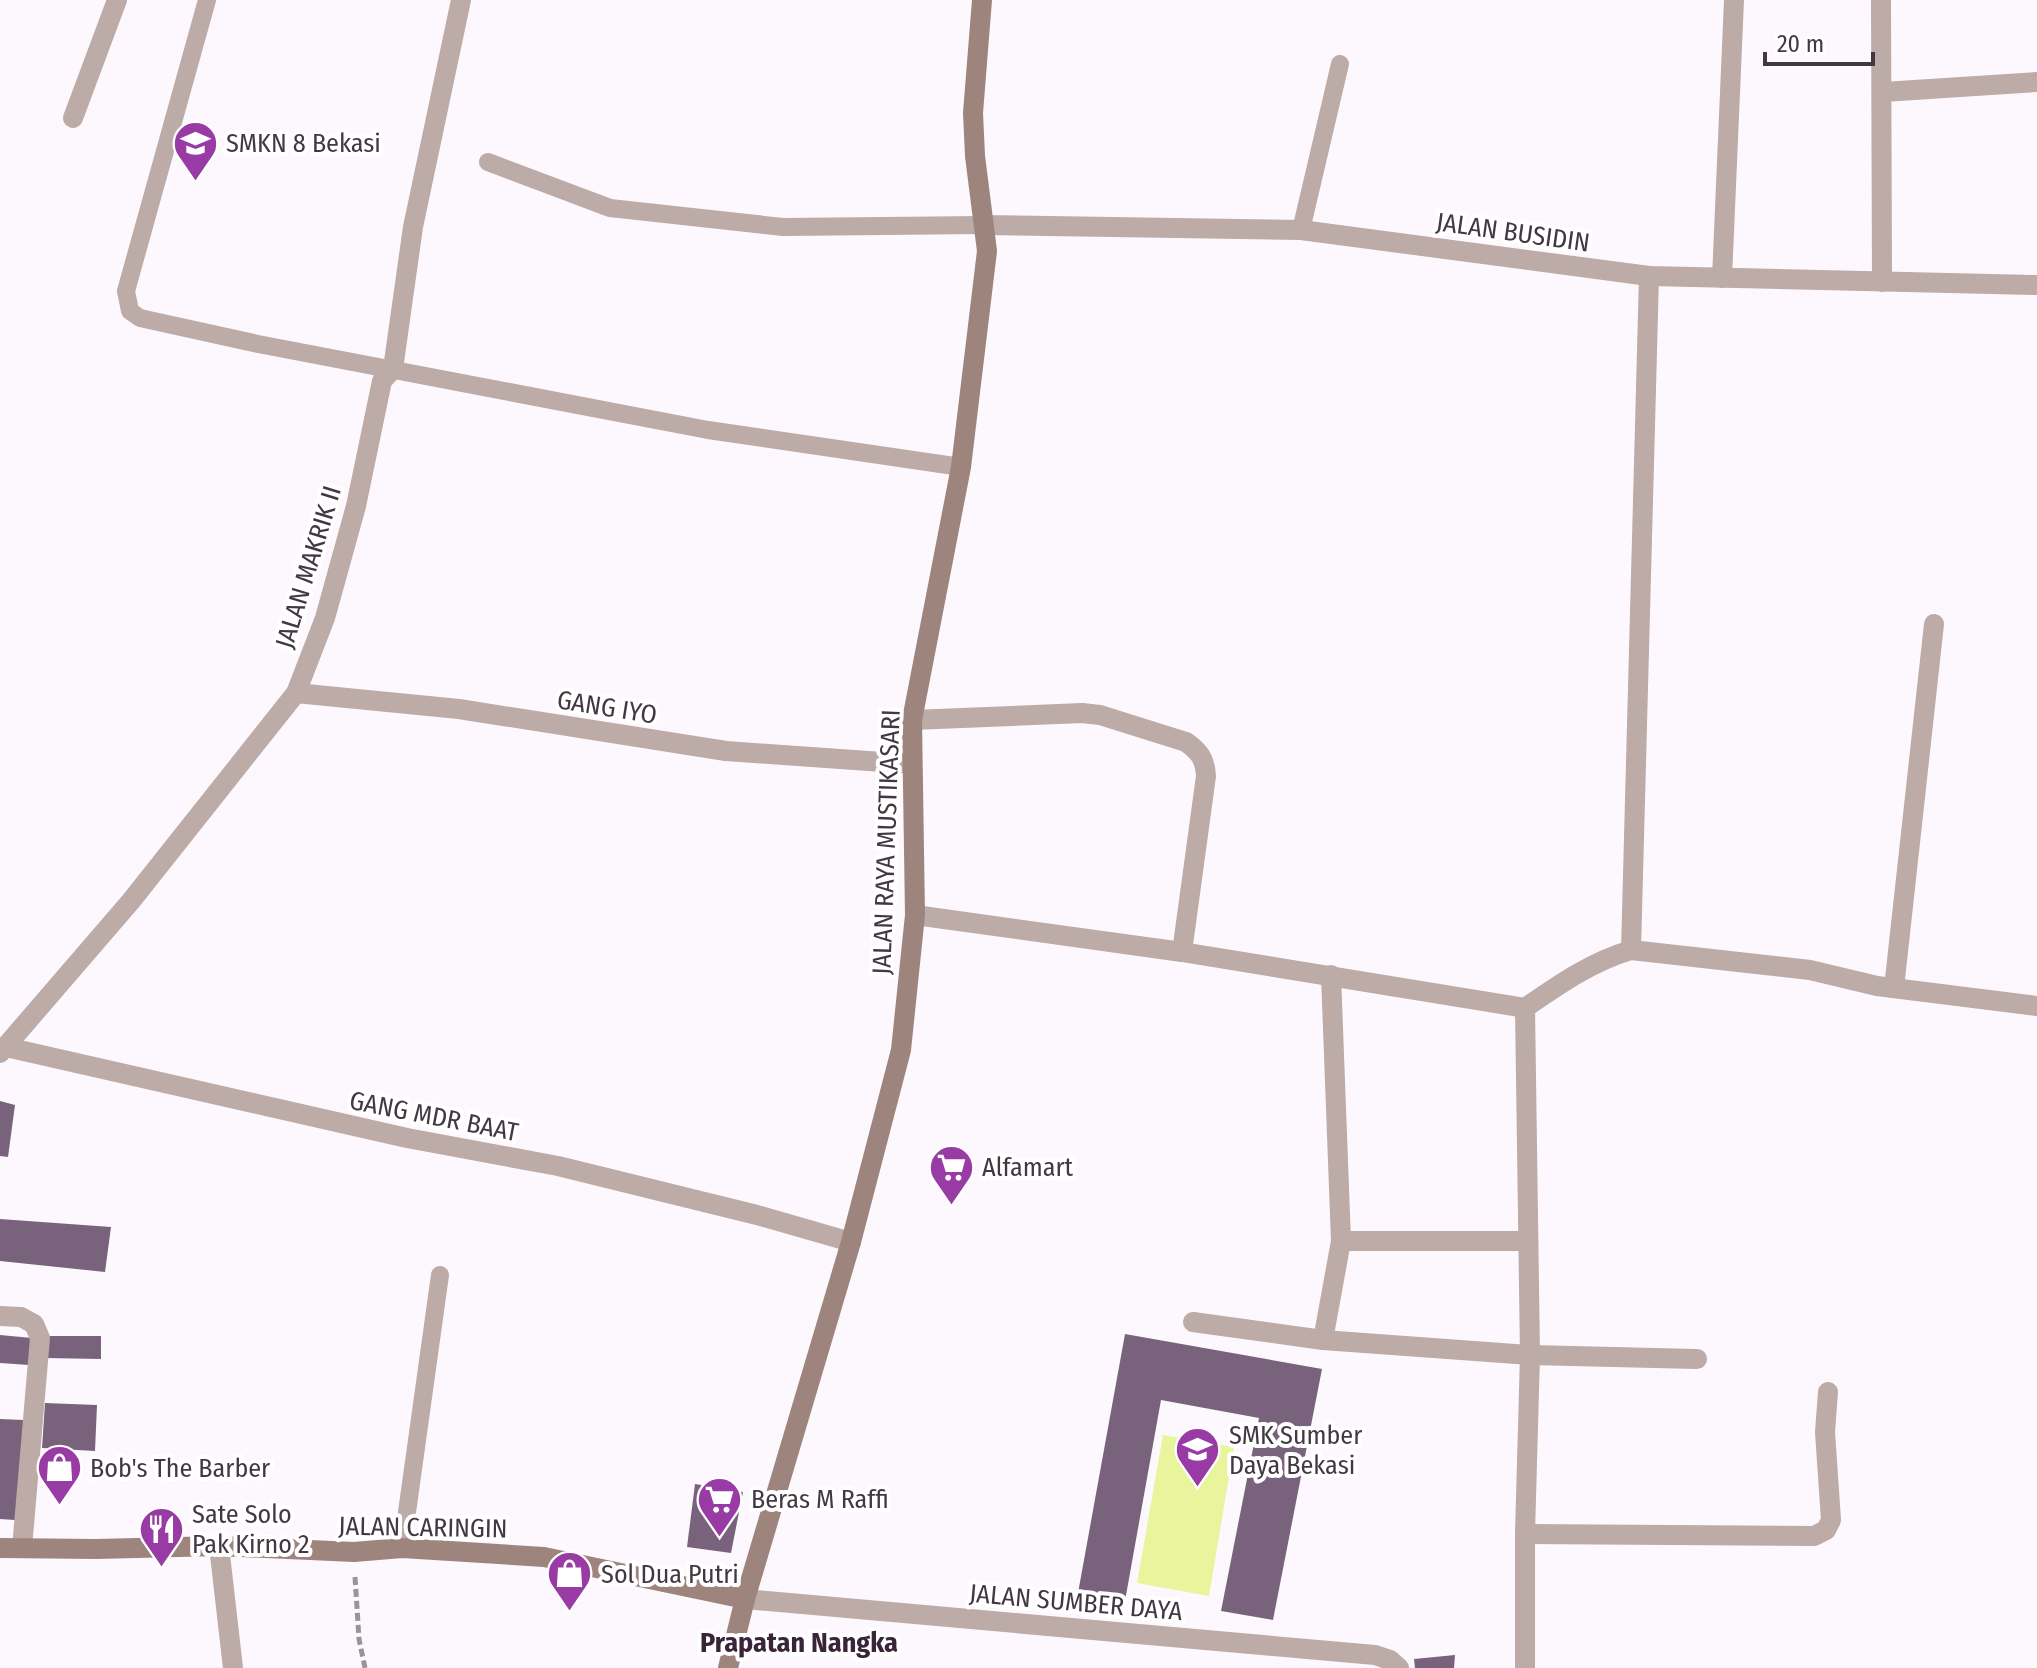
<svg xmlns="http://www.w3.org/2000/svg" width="2037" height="1668" viewBox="0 0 2037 1668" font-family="'Fira Sans Condensed',sans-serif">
<rect width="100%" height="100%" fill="#fdf8fd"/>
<polygon fill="#e8f59d" points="1163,1435 1234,1447 1209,1596 1137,1583"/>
<g fill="#79637c">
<polygon points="0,1101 15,1105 8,1157 0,1156"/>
<polygon points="0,1219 111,1227 105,1272 0,1261"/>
<polygon points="1125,1334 1322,1369 1273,1620 1221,1611 1259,1418 1161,1400 1125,1601 1078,1593"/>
<polygon points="0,1335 32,1338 29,1365 0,1363"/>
<polygon points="45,1336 101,1336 101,1359 45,1358"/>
<polygon points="45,1403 97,1405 95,1451 42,1448"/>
<polygon points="0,1419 24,1420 15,1520 0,1519"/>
<polygon points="695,1484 743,1492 731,1553 687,1547"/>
<polygon points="1455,1655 1454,1668 1415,1668 1414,1659"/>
</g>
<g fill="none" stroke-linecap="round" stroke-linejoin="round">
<polyline stroke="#9a939a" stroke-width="5" stroke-dasharray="8 4" stroke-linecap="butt" points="355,1577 359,1639 365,1668"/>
<g stroke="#bcaba6" stroke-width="18">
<polyline points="207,0 126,291 130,311 140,318 258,344 708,430 961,467"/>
<polyline points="488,162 610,208 783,227 983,225"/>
<polyline points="1301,230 1340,64"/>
<polyline points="402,1548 440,1275"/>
</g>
<g stroke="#bcaba6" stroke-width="20">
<polyline points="1881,0 1882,282"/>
<polyline points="1883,92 2037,82"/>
<polyline points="73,118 117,0"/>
<polyline points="983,225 1301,230 1649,276 2037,285"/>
<polyline points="1722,278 1734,0"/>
<polyline points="296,693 459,709 726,751 911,764"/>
<path d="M 912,720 L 1082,713 L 1100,715 L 1186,742 C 1200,752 1205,759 1206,776 L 1182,952"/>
<path d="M 915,915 L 1182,952 L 1525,1008 C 1560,984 1591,962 1631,950 L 1810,970 L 1877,986 L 2037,1006"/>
<polyline points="1631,950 1649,276"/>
<polyline points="1894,988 1934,624"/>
<polyline points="6,1047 407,1138 558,1166 757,1215 851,1242"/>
<polyline points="0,1053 131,901 296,693 325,618 356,506 382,381 393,369 413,227 461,0"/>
<polyline points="1341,1241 1528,1241"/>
<polyline points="0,1316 21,1317 34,1324 40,1338 22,1548"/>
<polyline points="1193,1322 1323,1340 1530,1355 1697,1359"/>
<polyline points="1323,1340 1341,1241 1331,975"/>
<polyline points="1525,1534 1814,1536 1826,1530 1831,1520 1825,1432 1828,1392"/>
<polyline points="219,1546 233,1668"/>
<polyline points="745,1599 1375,1655 1390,1660 1399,1668"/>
<polyline points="1525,1668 1525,1534 1530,1355 1525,1008"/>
</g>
<g stroke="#9d857d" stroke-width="20">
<polyline points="0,1548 96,1549 219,1546 354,1552 402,1548 544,1557 745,1599"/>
<polyline points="728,1668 745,1599 851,1242 901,1050 915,915 912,720 961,467 987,251 975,156 973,113 982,0"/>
</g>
</g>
<defs>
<symbol id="school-pin" viewBox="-11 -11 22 30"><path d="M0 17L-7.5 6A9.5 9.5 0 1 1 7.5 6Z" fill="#983ba4" stroke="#fff"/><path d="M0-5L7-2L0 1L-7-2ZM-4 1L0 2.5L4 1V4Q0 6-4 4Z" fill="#fff"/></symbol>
<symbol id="supermarket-pin" viewBox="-11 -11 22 30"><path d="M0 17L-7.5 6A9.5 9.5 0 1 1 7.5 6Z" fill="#983ba4" stroke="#fff"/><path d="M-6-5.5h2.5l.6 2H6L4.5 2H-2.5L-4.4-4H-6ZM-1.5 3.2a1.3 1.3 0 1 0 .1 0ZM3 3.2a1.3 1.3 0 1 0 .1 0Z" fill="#fff"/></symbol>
<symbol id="shop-pin" viewBox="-11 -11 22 30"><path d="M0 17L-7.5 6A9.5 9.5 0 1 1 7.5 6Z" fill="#983ba4" stroke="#fff"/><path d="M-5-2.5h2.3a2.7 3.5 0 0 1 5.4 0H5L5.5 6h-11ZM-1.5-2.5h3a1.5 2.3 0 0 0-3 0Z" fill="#fff"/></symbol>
<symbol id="restaurant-pin" viewBox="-11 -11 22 30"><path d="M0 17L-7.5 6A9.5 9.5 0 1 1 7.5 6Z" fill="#983ba4" stroke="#fff"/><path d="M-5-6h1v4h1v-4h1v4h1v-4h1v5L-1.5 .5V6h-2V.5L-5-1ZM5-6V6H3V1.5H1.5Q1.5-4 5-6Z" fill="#fff"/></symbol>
</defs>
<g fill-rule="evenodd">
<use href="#school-pin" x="170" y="118" width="51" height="69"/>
<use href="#supermarket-pin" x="926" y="1142" width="51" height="69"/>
<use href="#school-pin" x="1172" y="1424" width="51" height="69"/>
<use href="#shop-pin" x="34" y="1442" width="51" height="69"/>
<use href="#supermarket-pin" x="694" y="1474" width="51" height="69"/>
<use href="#restaurant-pin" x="136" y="1504" width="51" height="69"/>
<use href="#shop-pin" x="544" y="1548" width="51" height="69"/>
</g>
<g text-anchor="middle" stroke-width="8" stroke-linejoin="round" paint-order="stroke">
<g font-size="26" fill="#423842" stroke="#fff" text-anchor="start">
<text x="226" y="152">SMKN 8 Bekasi</text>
<text x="982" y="1176">Alfamart</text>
<text x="1229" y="1444">SMK Sumber<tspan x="1229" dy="30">Daya Bekasi</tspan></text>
<text x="90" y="1477">Bob's The Barber</text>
<text x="751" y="1508">Beras M Raffi</text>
<text x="192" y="1523">Sate Solo<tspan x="192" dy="30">Pak Kirno 2</tspan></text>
<text x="601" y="1583">Sol Dua Putri</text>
</g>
<g font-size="26" fill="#423842" stroke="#fff">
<text transform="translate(1513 232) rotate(8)" y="9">JALAN BUSIDIN</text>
<text transform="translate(308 567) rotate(-73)" y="9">JALAN MAKRIK II</text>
<text transform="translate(607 707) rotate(9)" y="9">GANG IYO</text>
<text transform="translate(886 842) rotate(-88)" y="9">JALAN RAYA MUSTIKASARI</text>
<text transform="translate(434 1116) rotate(11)" y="9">GANG MDR BAAT</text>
<text transform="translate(423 1527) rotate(1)" y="9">JALAN CARINGIN</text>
<text transform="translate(1076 1602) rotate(5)" y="9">JALAN SUMBER DAYA</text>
</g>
<g font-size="28" font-weight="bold" fill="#392439" stroke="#fff">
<text x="799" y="1652">Prapatan Nangka</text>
</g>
</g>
<path d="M1765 52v12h108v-12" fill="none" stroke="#423842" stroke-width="4"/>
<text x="1777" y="52" font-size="24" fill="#423842" stroke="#ffffff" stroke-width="6" paint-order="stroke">20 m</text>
</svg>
